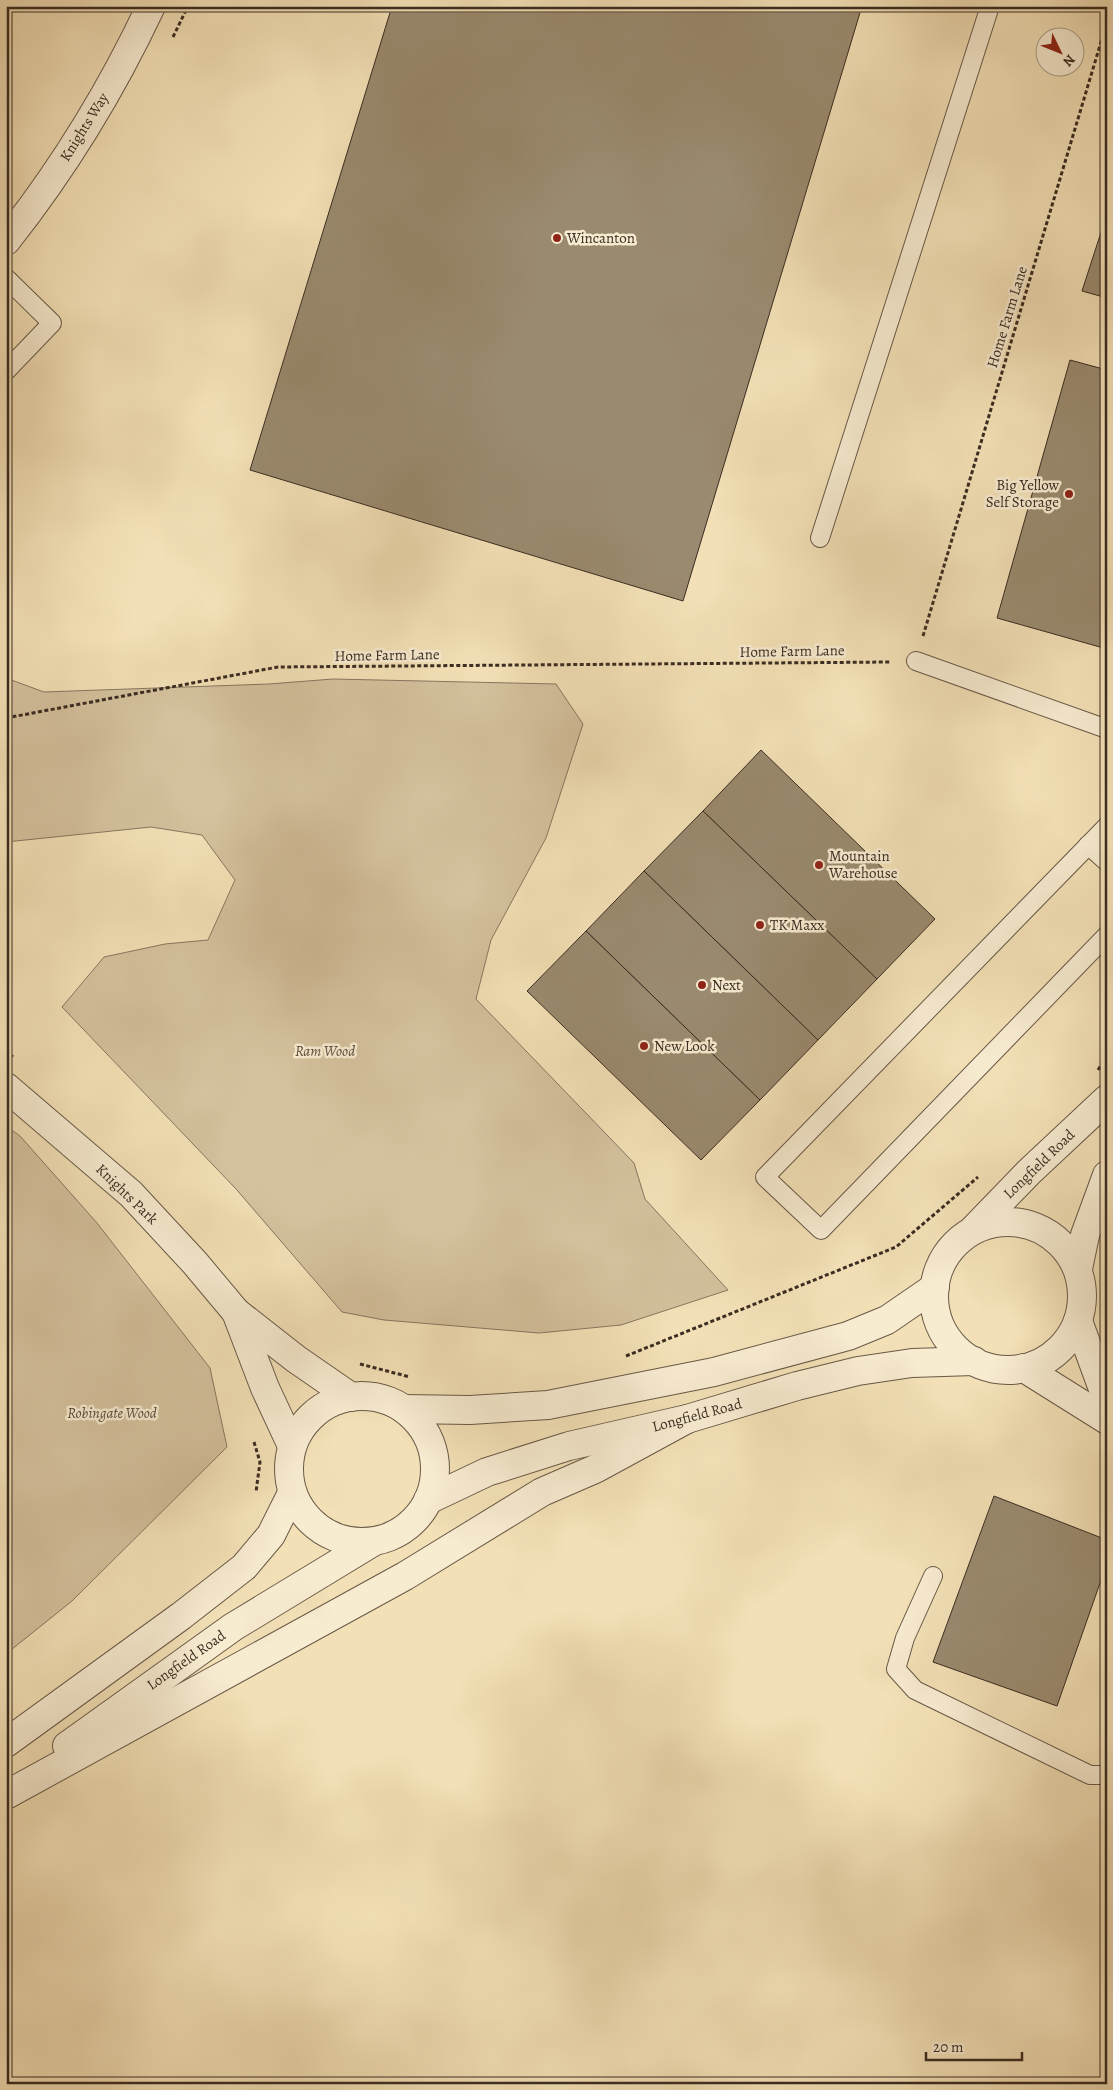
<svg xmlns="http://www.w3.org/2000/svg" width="1113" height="2090" viewBox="0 0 1113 2090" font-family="Alegreya,serif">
<rect width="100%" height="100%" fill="#f3e0b6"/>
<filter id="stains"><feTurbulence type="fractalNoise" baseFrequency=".004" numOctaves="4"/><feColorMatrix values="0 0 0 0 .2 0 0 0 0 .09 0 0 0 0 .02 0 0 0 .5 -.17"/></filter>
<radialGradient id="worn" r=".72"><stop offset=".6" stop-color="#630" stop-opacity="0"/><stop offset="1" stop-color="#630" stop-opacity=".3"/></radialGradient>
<g fill="#d4c19d" stroke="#877660">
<polygon points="6,678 44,692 269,684 333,679 556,684 583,724 546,838 491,940 476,999 634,1163 645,1199 728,1290 621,1325 539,1333 384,1320 342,1312 236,1189 62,1007 104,957 165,944 208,940 235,880 202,835 151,827 6,842"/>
<polygon points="6,1126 20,1136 97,1223 210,1368 227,1447 72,1601 6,1654"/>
</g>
<g fill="#9a8a6f" stroke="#3a2c22">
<polygon points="392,6 862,6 683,601 250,470"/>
<polygon points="1107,214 1107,298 1082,291"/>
<polygon points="1070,360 1107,370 1107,649 997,618"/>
<polygon points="761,750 935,919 877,979 703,811"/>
<polygon points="703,811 877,979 818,1040 644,871"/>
<polygon points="644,871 818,1040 760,1100 586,931"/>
<polygon points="586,931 760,1100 701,1160 527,991"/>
<polygon points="994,1496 1107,1540 1107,1563 1057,1706 933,1662"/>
</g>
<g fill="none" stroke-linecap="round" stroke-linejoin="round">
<defs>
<g id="service">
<polyline points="6,278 52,323 6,371"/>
<polyline points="820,538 990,6"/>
<polyline points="916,661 1107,729"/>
<polyline points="1107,826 765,1177 821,1230 1107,935"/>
<polyline points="1088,845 1107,862"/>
<polyline points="933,1576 905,1638 896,1669 915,1690 1090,1775 1107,1775"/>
</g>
<g id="minor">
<path d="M 6,241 C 63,169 112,89 151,6"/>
<polyline points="6,1087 131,1194 195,1263 236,1312 296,1359 351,1397"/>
<polyline points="236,1312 265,1388 292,1446"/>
<polyline points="1078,1321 1107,1400"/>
<polyline points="1024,1368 1107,1420"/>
</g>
<g id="tertiary">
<circle cx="1008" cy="1296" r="74"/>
<polyline points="973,1230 1029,1172 1107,1099"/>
<polyline points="1078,1269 1085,1235 1107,1175"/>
<circle cx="362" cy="1469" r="73"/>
<polyline points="404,1409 470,1410 548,1405 714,1372 848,1336 887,1320 935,1287"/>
<polyline points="428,1500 487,1472 569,1446 687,1419 797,1386 858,1371 912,1363 974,1361"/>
<polyline points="6,1743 181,1616 244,1567 271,1535 292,1493"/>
<polyline points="67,1746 233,1627 373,1542"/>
<polyline points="6,1795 405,1576 542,1492 595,1469 687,1419"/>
</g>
</defs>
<use href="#service" stroke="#685947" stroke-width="20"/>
<use href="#minor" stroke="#685947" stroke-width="30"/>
<use href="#tertiary" stroke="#685947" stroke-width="30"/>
<g stroke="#3a2c22" stroke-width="3" stroke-dasharray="4 2.5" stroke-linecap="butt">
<polyline points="173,37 188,6"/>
<polyline points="923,636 1107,22"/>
<polyline points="6,718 278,667 891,662"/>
<polyline points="6,1051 13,1057"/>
<polyline points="1098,1070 1107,1056"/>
<polyline points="626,1356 896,1247 978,1177"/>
<polyline points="360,1364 410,1377"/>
<polyline points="254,1442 260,1462 256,1492"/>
</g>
<use href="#service" stroke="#f7ebd0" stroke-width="18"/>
<use href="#minor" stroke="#f7ebd0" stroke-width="28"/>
<use href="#tertiary" stroke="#f7ebd0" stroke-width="28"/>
</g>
<g fill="#8f2418" stroke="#f7ebd0" stroke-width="2">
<circle cx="557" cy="238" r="5"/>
<circle cx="1069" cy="494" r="5"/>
<circle cx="819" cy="865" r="5"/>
<circle cx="760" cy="925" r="5"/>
<circle cx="702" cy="985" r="5"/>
<circle cx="644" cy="1046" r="5"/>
</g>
<g text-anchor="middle" stroke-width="5" stroke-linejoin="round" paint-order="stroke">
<g font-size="15" fill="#3a2c22" stroke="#f7ebd0">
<text transform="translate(84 127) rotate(-58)" y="5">Knights Way</text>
<text transform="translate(1007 317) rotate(-73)" y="5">Home Farm Lane</text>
<text transform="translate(792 651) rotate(-1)" y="5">Home Farm Lane</text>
<text transform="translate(387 655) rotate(-1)" y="5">Home Farm Lane</text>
<text transform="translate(1039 1164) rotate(-44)" y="5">Longfield Road</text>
<text transform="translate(127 1194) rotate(44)" y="5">Knights Park</text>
<text transform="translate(697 1415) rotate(-15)" y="5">Longfield Road</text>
<text transform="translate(186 1660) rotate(-35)" y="5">Longfield Road</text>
</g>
<g font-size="15" fill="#3a2c22" stroke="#f7ebd0" text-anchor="start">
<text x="567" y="243">Wincanton</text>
<text x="1059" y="490" text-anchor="end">Big Yellow<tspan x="1059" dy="17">Self Storage</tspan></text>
<text x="829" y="861">Mountain<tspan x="829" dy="17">Warehouse</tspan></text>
<text x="770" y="930">TK Maxx</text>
<text x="712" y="990">Next</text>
<text x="654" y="1051">New Look</text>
</g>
<g font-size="15" font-style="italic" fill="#594a3b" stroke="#f7ebd0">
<text x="325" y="1056">Ram Wood</text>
<text x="112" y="1418">Robingate Wood</text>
</g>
</g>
<rect width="1113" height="2090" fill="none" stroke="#f3e0b6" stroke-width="25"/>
<rect x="8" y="8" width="1098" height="2075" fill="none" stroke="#3a2c22" stroke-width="2.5"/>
<rect x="12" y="12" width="1088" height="2065" fill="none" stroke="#3a2c22"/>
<g transform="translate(1060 52) rotate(133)"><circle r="24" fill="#f7ebd0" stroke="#ab9f8a"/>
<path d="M0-4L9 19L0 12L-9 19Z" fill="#8f2418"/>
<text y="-8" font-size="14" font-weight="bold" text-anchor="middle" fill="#3a2c22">N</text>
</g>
<path d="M926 2052v8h96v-8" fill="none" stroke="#3a2c22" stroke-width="2.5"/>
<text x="933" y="2052" font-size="15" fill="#3a2c22" stroke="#f7ebd0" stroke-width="4" paint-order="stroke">20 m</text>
<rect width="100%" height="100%" filter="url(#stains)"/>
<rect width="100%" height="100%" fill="url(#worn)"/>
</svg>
